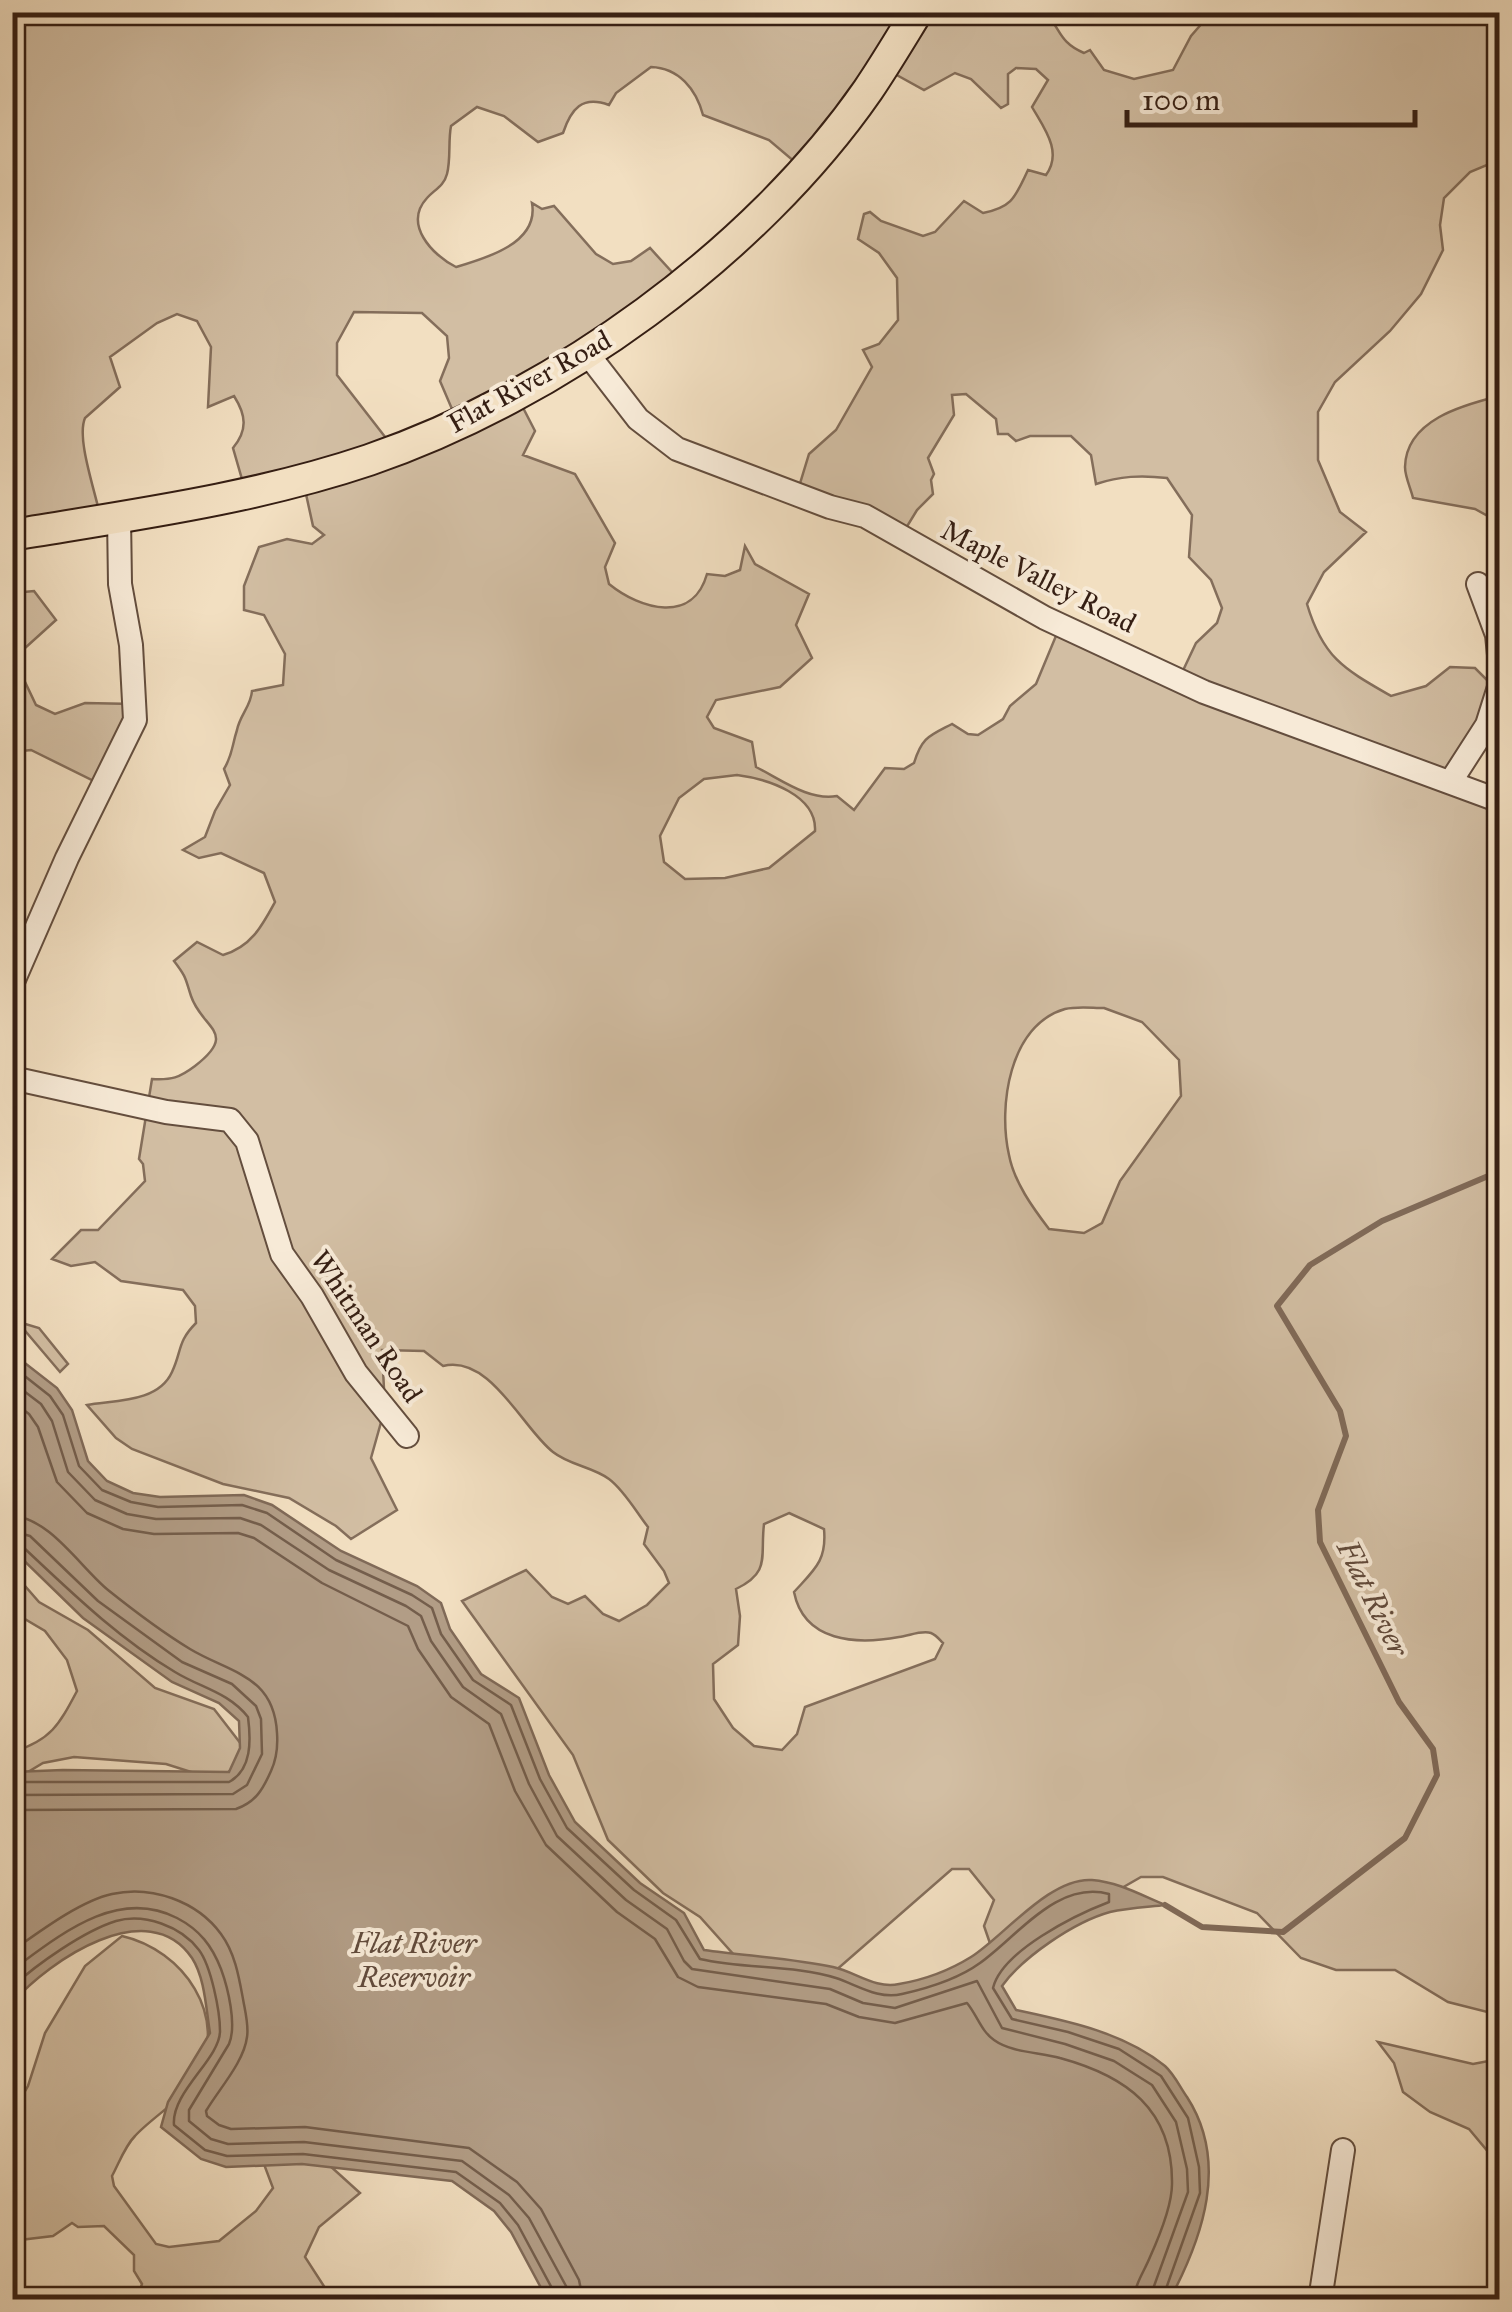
<svg xmlns="http://www.w3.org/2000/svg" width="1512" height="2312" viewBox="0 0 1512 2312" font-family="'IM FELL Great Primer',serif">
<rect width="100%" height="100%" fill="#f2dfc1"/>
<filter id="stains"><feTurbulence type="fractalNoise" baseFrequency=".002" numOctaves="4"/><feColorMatrix values="0 0 0 0 .2 0 0 0 0 .09 0 0 0 0 .02 0 0 0 .5 -.17"/></filter>
<radialGradient id="worn" r=".72"><stop offset=".6" stop-color="#630" stop-opacity="0"/><stop offset="1" stop-color="#630" stop-opacity=".3"/></radialGradient>
<g fill="#d2bea3" stroke="#846e5b" stroke-width="2.5" fill-rule="evenodd">
<path d="M 13,13 L 1042,13 C 1061,23 1055,41 1084,53 L 1090,50 L 1104,70 L 1134,79 L 1173,70 L 1191,36 L 1211,13 L 1499,13 L 1499,160 L 1470,172 L 1444,198 L 1440,225 L 1443,250 L 1421,294 L 1390,331 L 1335,382 L 1318,412 L 1318,460 L 1340,512 L 1366,532 L 1324,572 L 1307,604 C 1323,658 1344,669 1391,696 L 1426,686 L 1450,667 L 1475,668 L 1490,683 L 1490,704 L 1454,782 L 1490,789 L 1499,755 L 1499,2015 L 1448,2002 L 1395,1970 L 1336,1970 L 1301,1958 L 1257,1913 L 1163,1877 L 1141,1877 L 1094,1904 L 993,1952 L 984,1926 L 994,1900 L 969,1869 L 952,1869 L 834,1972 L 744,1966 L 700,1917 L 663,1893 L 608,1840 L 573,1755 L 462,1601 L 526,1570 L 552,1597 L 568,1604 L 585,1596 L 603,1614 L 619,1621 L 647,1605 L 669,1583 L 664,1571 L 644,1544 L 648,1527 C 637,1513 624,1490 609,1479 C 593,1467 569,1465 553,1452 C 523,1429 490,1354 443,1366 L 424,1351 L 382,1350 L 385,1408 L 371,1458 L 397,1510 L 351,1539 L 336,1526 L 289,1498 L 223,1484 L 132,1449 L 116,1438 L 87,1405 C 114,1400 158,1403 172,1372 C 182,1351 177,1342 196,1323 L 195,1306 L 183,1290 L 121,1281 L 95,1262 L 71,1266 L 52,1259 L 81,1230 L 98,1230 L 145,1181 L 143,1164 L 139,1159 L 152,1079 C 172,1080 179,1078 195,1066 C 239,1032 202,1029 191,996 C 185,978 187,978 174,961 L 197,942 L 223,955 C 251,947 262,926 275,902 L 264,873 L 221,853 L 199,858 L 183,850 L 205,837 L 215,811 L 230,785 L 224,769 C 233,754 232,745 237,730 C 240,715 251,706 252,691 L 283,685 L 285,654 L 264,615 L 244,610 L 244,586 L 259,547 L 287,539 L 312,544 L 324,535 L 313,526 L 304,485 L 246,493 L 233,448 C 248,430 246,415 234,396 L 208,407 L 211,347 L 197,321 L 177,314 L 157,323 L 110,357 L 120,387 L 85,418 C 76,439 96,493 101,520 L 13,537 ZM 651,67 C 679,68 696,89 703,115 L 769,140 L 802,168 L 884,68 L 924,90 L 955,73 L 971,79 L 1001,108 L 1008,104 L 1008,74 L 1016,68 L 1036,69 L 1048,80 L 1032,107 C 1044,128 1063,152 1046,175 L 1028,170 C 1015,197 1013,207 983,213 L 964,201 L 935,232 L 923,236 L 881,221 L 870,212 L 864,214 L 858,239 L 879,253 L 897,278 L 898,320 L 879,344 L 863,350 L 872,367 L 836,430 L 809,454 L 798,490 L 900,538 L 917,510 L 933,494 L 931,480 L 934,474 L 928,458 L 954,415 L 952,395 L 966,394 L 996,419 L 998,434 L 1008,434 L 1016,441 L 1030,436 L 1071,436 L 1091,455 L 1096,484 C 1120,476 1141,475 1167,478 L 1192,515 L 1189,557 L 1211,580 L 1222,608 L 1217,623 L 1196,643 L 1179,679 L 1058,631 L 1036,684 L 1010,706 L 1003,719 L 978,735 L 968,734 L 952,724 C 929,736 922,737 914,763 L 904,769 L 885,768 L 854,810 L 837,796 C 809,801 782,780 756,767 L 752,742 L 714,728 L 707,717 L 716,700 L 780,687 L 812,658 L 796,625 L 809,594 L 755,564 L 745,546 L 740,570 L 725,576 L 707,574 C 693,624 641,610 609,584 L 605,567 L 615,543 L 575,474 L 523,455 L 535,431 L 518,398 L 682,283 L 650,248 L 631,261 L 613,264 L 596,254 L 554,206 L 542,209 L 532,203 C 539,243 487,258 456,267 C 432,255 403,224 427,198 C 434,190 444,186 447,174 C 451,159 448,141 451,126 L 477,107 L 504,116 L 538,142 L 563,133 C 571,109 582,95 609,105 L 616,93 ZM 354,312 L 422,313 L 447,336 L 449,358 L 440,381 L 458,423 L 396,451 L 337,375 L 337,343 ZM 737,775 C 768,779 817,795 815,831 L 769,868 L 725,878 L 685,879 L 664,862 L 660,836 L 679,798 L 704,779 ZM 1104,1008 L 1142,1022 L 1179,1060 L 1181,1096 L 1120,1181 L 1102,1223 L 1084,1233 L 1049,1229 C 1033,1208 1014,1182 1009,1155 C 998,1107 1009,1025 1065,1009 C 1077,1006 1092,1008 1104,1008 ZM 789,1513 L 824,1529 C 827,1561 814,1570 794,1592 C 804,1642 856,1645 899,1637 C 909,1636 921,1630 931,1633 C 936,1635 939,1639 943,1643 L 935,1659 L 805,1707 L 797,1734 L 782,1750 L 754,1746 L 733,1728 L 714,1699 L 713,1664 L 738,1645 L 740,1616 L 736,1589 C 771,1572 760,1557 764,1524 Z"/>
<path d="M 1499,396 L 1499,518 L 1497,521 L 1475,509 L 1413,498 C 1411,489 1405,477 1405,467 C 1406,420 1463,405 1499,396 Z"/>
<polygon points="34,591 56,620 25,648 17,665 36,705 55,714 85,703 134,704 104,786 31,750 22,751 13,759 13,593"/>
<polygon points="12,1320 39,1328 68,1364 60,1372 21,1326 13,1326"/>
<path d="M 12,1571 L 39,1602 L 88,1630 L 155,1688 L 214,1709 L 241,1744 L 242,1762 L 223,1776 L 210,1778 L 166,1764 L 74,1757 L 43,1763 L 13,1781 L 13,1752 C 51,1740 59,1725 77,1691 L 67,1660 L 45,1631 L 13,1612 Z"/>
<path d="M 122,1936 C 183,1950 230,2016 197,2077 C 186,2097 151,2118 135,2136 C 125,2146 119,2163 112,2176 L 114,2186 L 156,2244 L 169,2247 L 219,2241 L 256,2211 L 273,2188 L 262,2159 L 328,2164 L 360,2193 L 319,2227 L 305,2257 L 329,2294 L 324,2299 L 256,2299 L 242,2292 L 187,2291 L 170,2299 L 137,2299 L 142,2284 L 134,2271 L 134,2255 L 104,2226 L 78,2227 L 72,2223 L 53,2236 L 20,2240 L 13,2247 L 13,2112 L 28,2086 L 45,2033 L 85,1966 Z"/>
<polygon points="1378,2042 1473,2064 1499,2059 1499,2152 1490,2154 1469,2129 1430,2112 1403,2092 1394,2063"/>
</g>
<path fill="#b29d86" stroke="#806a58" stroke-width="2.5" d="M 12,1353 L 57,1388 L 72,1410 L 88,1461 L 107,1481 L 133,1493 L 160,1497 L 244,1495 L 272,1505 L 341,1551 L 417,1586 L 441,1603 L 450,1629 L 481,1674 L 519,1698 L 549,1775 L 575,1822 L 640,1883 L 684,1913 L 704,1950 C 746,1956 791,1958 833,1967 C 856,1972 875,1989 899,1984 C 923,1980 950,1970 971,1957 C 1004,1936 1050,1877 1092,1880 C 1118,1882 1141,1895 1165,1905 C 1147,1907 1127,1908 1110,1912 C 1074,1922 1023,1957 1002,1986 L 1016,2010 C 1067,2021 1123,2032 1165,2066 C 1174,2074 1180,2087 1187,2097 C 1229,2162 1203,2237 1170,2299 L 547,2299 L 511,2232 L 494,2211 L 452,2181 L 302,2164 L 226,2167 L 201,2159 L 161,2127 L 168,2102 L 210,2033 C 206,2009 205,1978 192,1958 C 148,1893 49,1961 13,2002 L 13,1772 L 63,1770 L 229,1772 L 240,1748 L 239,1721 L 219,1703 L 172,1682 L 83,1618 L 13,1550 Z"/>
<g fill="none" stroke-linecap="round" stroke-linejoin="round">
<g stroke="#745e4c" stroke-width="2.5">
<path d="M 12,1366 L 50,1396 L 63,1415 L 79,1466 L 102,1490 L 131,1502 L 158,1507 L 242,1505 L 267,1513 L 336,1560 L 412,1595 L 432,1608 L 441,1634 L 473,1680 L 511,1705 L 540,1779 L 567,1828 L 634,1890 L 676,1920 L 700,1959 C 743,1969 795,1965 836,1978 C 857,1985 879,2000 902,1994 C 929,1988 958,1979 980,1963 C 1018,1936 1057,1880 1109,1894 L 1109,1902 C 1075,1915 1002,1951 993,1988 L 1012,2019 L 1068,2032 L 1119,2049 L 1161,2076 L 1188,2118 L 1199,2167 L 1200,2193 L 1162,2300"/>
<polyline points="12,1382 41,1404 52,1421 68,1472 95,1500 127,1514 156,1519 240,1518 261,1525 329,1570 406,1606 421,1616 431,1641 463,1687 501,1714 529,1784 557,1836 626,1900 667,1929 684,1961 692,1969 830,1989 863,2003 895,2008 977,1981 1002,2028 1065,2044 1114,2061 1152,2085 1176,2122 1187,2169 1188,2192 1149,2300"/>
<path d="M 12,1401 L 29,1414 L 38,1427 L 57,1482 L 87,1513 L 123,1529 L 154,1534 L 238,1533 L 254,1538 L 322,1583 L 408,1626 L 418,1649 L 451,1697 L 489,1724 L 515,1791 L 546,1845 L 617,1912 L 655,1939 L 678,1977 L 698,1987 L 826,2004 L 859,2017 L 895,2023 L 967,2003 C 977,2015 981,2031 994,2040 C 1012,2053 1040,2052 1060,2058 C 1126,2076 1173,2109 1172,2184 C 1172,2205 1159,2237 1150,2257 C 1144,2272 1135,2283 1134,2300"/>
<path d="M 12,1516 C 49,1517 81,1568 108,1590 C 133,1610 162,1632 190,1649 C 230,1673 274,1675 277,1733 C 278,1747 277,1758 271,1771 C 263,1789 256,1802 236,1809 L 12,1810"/>
<polyline points="12,1531 30,1536 98,1601 182,1662 232,1684 256,1706 261,1719 262,1754 247,1785 233,1794 12,1795"/>
<path d="M 12,1544 L 23,1547 C 71,1592 118,1638 175,1672 C 201,1688 228,1692 248,1717 C 251,1740 252,1770 229,1782 L 12,1782"/>
<path d="M 12,1951 C 39,1932 80,1901 112,1894 C 151,1885 197,1901 221,1934 C 235,1953 239,1977 243,1999 C 245,2011 249,2025 247,2037 C 244,2062 219,2089 206,2111 L 207,2116 L 219,2125 L 231,2129 L 305,2127 L 469,2148 L 517,2182 L 541,2209 L 579,2280 L 583,2300"/>
<path d="M 12,1970 C 60,1935 117,1887 177,1918 C 200,1930 212,1946 221,1969 C 228,1988 237,2025 229,2044 L 189,2110 L 189,2121 L 211,2139 L 228,2144 L 304,2142 L 462,2161 L 509,2195 L 529,2218 L 566,2286 L 568,2300"/>
<path d="M 12,1987 C 37,1964 84,1931 116,1921 C 144,1913 181,1926 199,1950 C 211,1966 220,2011 220,2031 C 220,2059 171,2092 174,2125 L 205,2150 L 227,2156 L 303,2154 L 456,2172 L 500,2203 L 518,2225 L 554,2292 L 555,2300"/>
</g>
<polyline stroke="#806a58" stroke-width="6" points="1165,1905 1202,1927 1283,1932 1405,1838 1437,1775 1433,1749 1399,1702 1320,1542 1318,1510 1346,1436 1340,1411 1277,1306 1310,1265 1382,1221 1500,1171"/>
<defs>
<g id="minor">
<polyline points="587,353 638,419 677,449 830,507 865,516 1045,618 1204,692 1500,801"/>
<polyline points="1478,584 1497,635 1500,665"/>
<polyline points="1451,781 1487,725 1500,684"/>
<polyline points="12,984 67,858 135,720 131,645 120,584 119,517"/>
<polyline points="12,1078 166,1112 230,1120 247,1141 282,1254 312,1296 356,1373 407,1436"/>
<polyline points="1320,2300 1343,2150"/>
</g>
<path id="major" d="M 12,535 C 132,515 253,499 369,460 C 556,396 755,253 868,90 C 885,65 901,38 917,12"/>
</defs>
<use href="#minor" stroke="#644e3e" stroke-width="26"/>
<use href="#major" stroke="#351e13" stroke-width="34"/>
<use href="#minor" stroke="#f7ead7" stroke-width="22"/>
<use href="#major" stroke="#f2dfc1" stroke-width="30"/>
</g>
<g text-anchor="middle" stroke-width="8" stroke-linejoin="round" paint-order="stroke">
<g font-size="28" fill="#351e13" stroke="#f7ead7">
<text transform="translate(529 381) rotate(-29)" y="10">Flat River Road</text>
<text transform="translate(1039 576) rotate(27)" y="10">Maple Valley Road</text>
<text transform="translate(367 1326) rotate(56)" y="10">Whitman Road</text>
</g>
<g font-size="30" font-style="italic" fill="#614a3b" stroke="#f7ead7">
<text transform="translate(1373 1598) rotate(64)" y="10">Flat River</text>
<text x="414" y="1953">Flat River<tspan x="414" dy="34">Reservoir</tspan></text>
</g>
</g>
<rect width="1512" height="2312" fill="none" stroke="#f2dfc1" stroke-width="50"/>
<rect x="15" y="15" width="1482" height="2282" fill="none" stroke="#351e13" stroke-width="5"/>
<rect x="25" y="25" width="1462" height="2262" fill="none" stroke="#351e13" stroke-width="2.5"/>
<path d="M1127 110v15h288v-15" fill="none" stroke="#351e13" stroke-width="5"/>
<text x="1142" y="110" font-size="30" fill="#351e13" stroke="#f7ead7" stroke-width="8" paint-order="stroke">100 m</text>
<rect width="100%" height="100%" filter="url(#stains)"/>
<rect width="100%" height="100%" fill="url(#worn)"/>
</svg>
